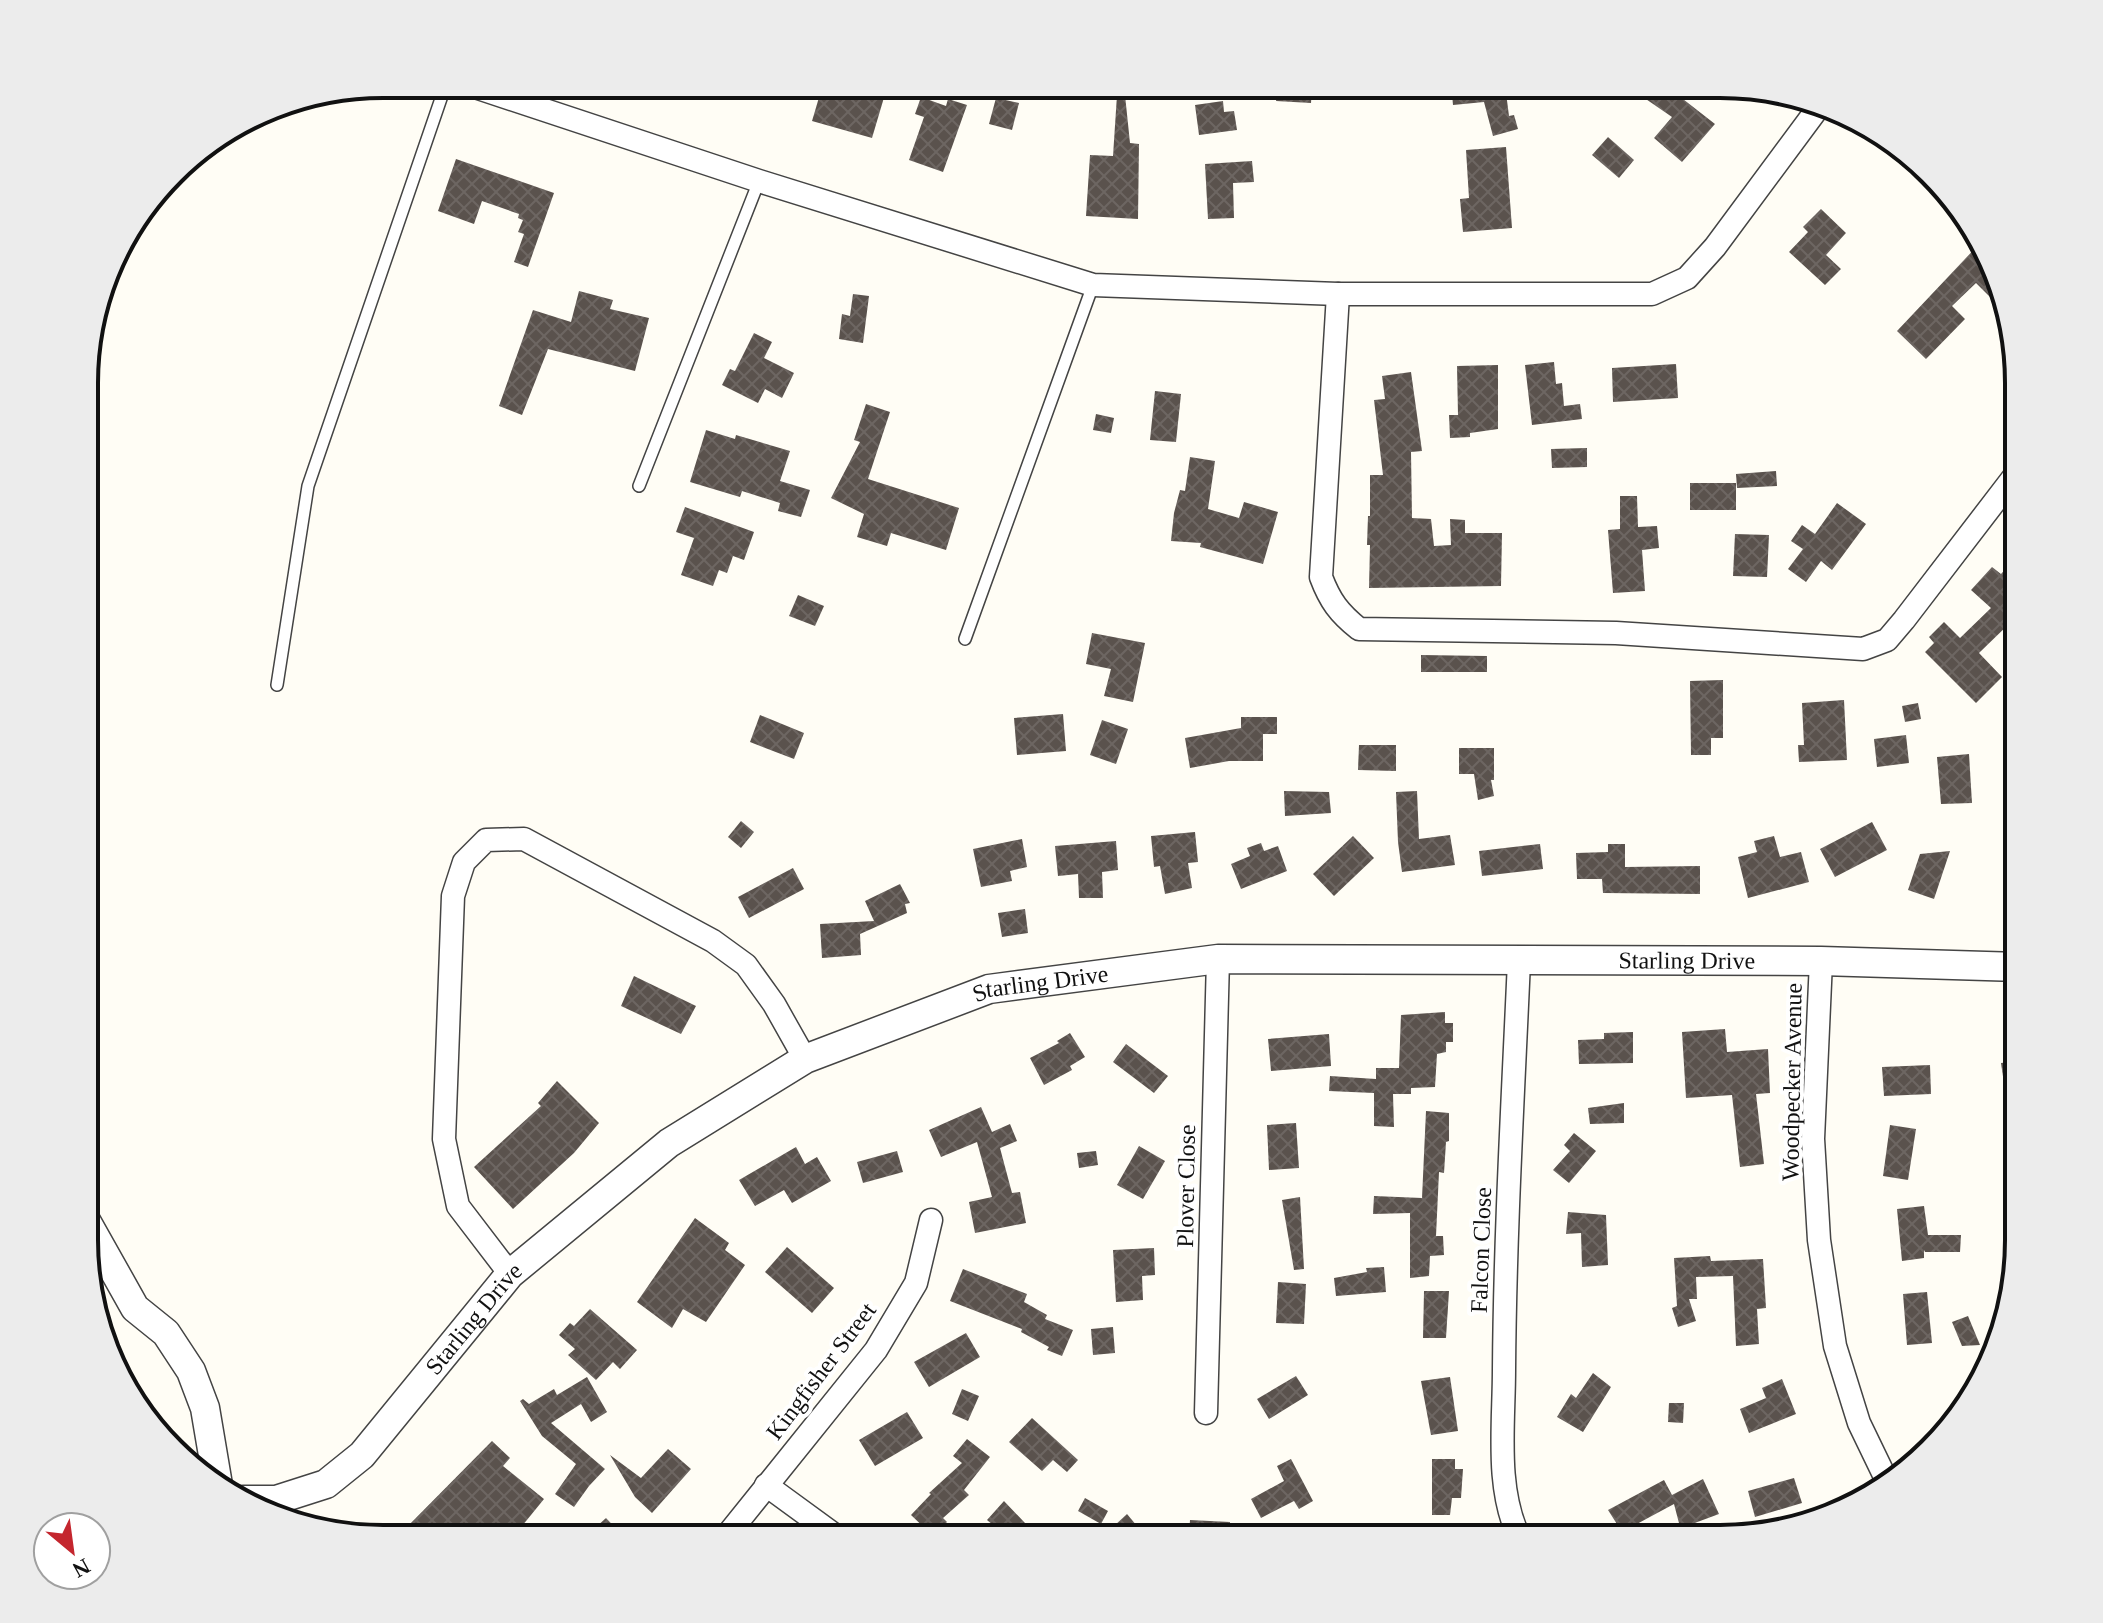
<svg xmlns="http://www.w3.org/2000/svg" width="2103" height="1623" viewBox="0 0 2103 1623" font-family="Georgia,serif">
<defs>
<pattern id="building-cross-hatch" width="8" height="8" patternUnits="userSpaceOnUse" patternTransform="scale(2)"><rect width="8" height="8" fill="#5a524d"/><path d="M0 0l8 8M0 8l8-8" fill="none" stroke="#6d6662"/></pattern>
</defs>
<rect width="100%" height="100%" fill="#fffdf5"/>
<g fill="url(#building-cross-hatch)">
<polygon points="823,84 888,84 872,138 812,121"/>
<polygon points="1276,84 1312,84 1311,103 1276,101"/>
<polygon points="1451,84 1505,85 1509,116 1514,115 1518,129 1493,136 1484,102 1453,105"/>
<polygon points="1647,85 1665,85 1715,124 1682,162 1654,138 1672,117 1640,95"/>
<polygon points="1117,95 1125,95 1130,143 1139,144 1138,219 1086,216 1090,155 1113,156"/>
<polygon points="921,97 946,106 948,99 967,105 943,172 909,160 924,117 915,114"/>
<polygon points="996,98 1019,103 1012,130 989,124"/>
<polygon points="1223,101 1224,112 1234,111 1237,130 1199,135 1195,105"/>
<polygon points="1608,137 1634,160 1619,178 1592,155"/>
<polygon points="1506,147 1512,228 1463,232 1460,199 1469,198 1466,150"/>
<polygon points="456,159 554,193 528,267 514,262 524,234 518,232 523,220 518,218 519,214 482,201 474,224 438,211"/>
<polygon points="1252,161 1254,182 1233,183 1234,218 1208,219 1205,164"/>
<polygon points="1821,209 1846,233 1826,255 1841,269 1825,285 1789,252 1808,232 1803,227"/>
<polygon points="1981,242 1988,251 2002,309 1976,283 1952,306 1965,319 1926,359 1897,331"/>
<polygon points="579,291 613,300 610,309 649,318 635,371 548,349 522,415 499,406 533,310 571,322"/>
<polygon points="853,294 869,296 863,343 839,339 842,314 850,316"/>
<polygon points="754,333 772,342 764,358 794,373 782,398 765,389 758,403 722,385 730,369 735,371"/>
<polygon points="1554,362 1556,384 1562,383 1564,406 1580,404 1582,419 1532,425 1525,365"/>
<polygon points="1676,364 1678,398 1613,402 1612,368"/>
<polygon points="1498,365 1498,429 1470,433 1470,437 1450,438 1449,415 1458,415 1457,366"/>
<polygon points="1411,372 1422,451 1411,452 1412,518 1431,519 1434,546 1451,545 1450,519 1465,520 1465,533 1502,533 1501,586 1369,588 1370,545 1367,545 1368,516 1370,516 1370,475 1383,475 1374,400 1385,399 1382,376"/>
<polygon points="1155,391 1181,394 1176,442 1150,440"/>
<polygon points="866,404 890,412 868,479 959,508 946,550 891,533 887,546 857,537 864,514 831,498 860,442 854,440"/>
<polygon points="1096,414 1114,418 1111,433 1093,430"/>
<polygon points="706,430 735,439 736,435 790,451 780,481 810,490 801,517 778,511 780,503 742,491 740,497 690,482"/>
<polygon points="1587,448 1587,467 1552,468 1551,449"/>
<polygon points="1190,457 1215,461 1208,509 1239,518 1244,502 1278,512 1263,564 1200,547 1201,543 1171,541 1174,513 1180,490 1185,491"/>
<polygon points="1776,471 1777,486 1737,488 1736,474"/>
<rect x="1690" y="483" width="46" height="27"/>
<polygon points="1620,496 1637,496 1638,527 1657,526 1659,548 1642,550 1645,591 1613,593 1608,530 1620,529"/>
<polygon points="1837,503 1866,524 1832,570 1821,561 1806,582 1788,569 1803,549 1791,541 1802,525 1815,534"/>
<polygon points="685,507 754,532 744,560 733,556 727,573 719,570 713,586 681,575 694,538 676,532"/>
<polygon points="1735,534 1769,535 1767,577 1733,576"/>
<polygon points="2019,554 2019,627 2012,621 1979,653 2002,677 1976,703 1925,652 1934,643 1929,637 1944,622 1960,638 1991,608 1971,590 1992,567 2001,574"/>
<polygon points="798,595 824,606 815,626 789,616"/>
<polygon points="1092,633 1145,643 1133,702 1104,696 1111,669 1086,664"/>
<polygon points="1421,655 1487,656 1487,672 1421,672"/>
<polygon points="1723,680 1723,738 1711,738 1711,755 1691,755 1690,681"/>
<polygon points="1844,700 1847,760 1799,762 1798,745 1804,745 1802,703"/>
<polygon points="1918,703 1921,719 1905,722 1902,706"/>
<polygon points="1063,714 1066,751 1017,755 1014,718"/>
<polygon points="760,715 804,733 794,759 750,742"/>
<polygon points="1241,717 1277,717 1277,734 1263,734 1263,761 1229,761 1190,768 1185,738 1241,728"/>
<polygon points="1102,720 1128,729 1116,764 1090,755"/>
<polygon points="1906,735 1909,763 1877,767 1874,739"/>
<polygon points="1359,745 1396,745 1396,771 1358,770"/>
<polygon points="1459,748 1494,748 1494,780 1491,780 1494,796 1478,800 1474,774 1459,774"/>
<polygon points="1969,754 1972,803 1941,804 1937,757"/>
<polygon points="1284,791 1329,792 1331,813 1285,816"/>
<polygon points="1417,791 1419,839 1450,835 1455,865 1402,872 1398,842 1396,792"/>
<polygon points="741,821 754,832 741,848 728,837"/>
<polygon points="1872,822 1887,850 1835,877 1820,849"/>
<polygon points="1195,832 1198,862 1188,863 1192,888 1165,894 1160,866 1154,867 1151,836"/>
<polygon points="1353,836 1374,858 1334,896 1313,874"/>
<polygon points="1774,836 1780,857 1801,852 1809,882 1748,898 1738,857 1757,852 1754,841"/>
<polygon points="1022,839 1027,867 1010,871 1012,881 981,887 973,849"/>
<polygon points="1116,841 1118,870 1102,872 1103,898 1079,898 1078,874 1058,876 1055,846"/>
<polygon points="1261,843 1264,851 1278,846 1287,871 1241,889 1231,864 1250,856 1247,848"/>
<polygon points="1540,844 1543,869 1482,876 1479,851"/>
<polygon points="1608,844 1625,844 1625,867 1700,866 1700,894 1603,893 1602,879 1577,879 1576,853 1608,852"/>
<polygon points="1950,851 1934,899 1908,890 1920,854"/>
<polygon points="793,868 804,889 749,918 738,897"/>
<polygon points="900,884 910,903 905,904 907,913 860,934 861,955 822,958 820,924 874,921 865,901"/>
<polygon points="1025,909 1028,933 1002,937 998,913"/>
<polygon points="634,976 696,1006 681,1034 621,1006"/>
<polygon points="1445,1012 1445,1023 1453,1023 1453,1042 1446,1042 1446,1052 1437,1054 1435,1087 1411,1088 1411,1094 1393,1094 1394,1127 1374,1126 1374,1093 1329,1091 1330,1076 1376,1079 1376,1068 1399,1068 1401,1015"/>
<polygon points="1725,1029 1727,1052 1768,1049 1770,1093 1756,1094 1764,1164 1740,1167 1732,1095 1686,1098 1682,1032"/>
<polygon points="1633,1032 1633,1063 1579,1064 1578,1040 1604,1039 1604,1033"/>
<polygon points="1070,1033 1085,1057 1070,1066 1072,1070 1044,1085 1030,1058 1059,1043 1057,1041"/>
<polygon points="1329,1034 1331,1066 1271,1071 1268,1039"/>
<polygon points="1126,1044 1168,1076 1154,1093 1113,1062"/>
<polygon points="2018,1061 2018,1088 2005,1090 2001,1063"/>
<polygon points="1930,1065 1931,1094 1884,1096 1882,1067"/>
<polygon points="557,1081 599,1123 574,1153 513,1209 474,1167 541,1106 538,1103"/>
<polygon points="1624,1103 1624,1123 1590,1124 1588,1108"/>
<polygon points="981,1107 992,1132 1010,1124 1017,1141 1000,1148 1012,1193 1020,1192 1026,1223 975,1233 969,1202 992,1197 977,1142 941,1157 929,1130"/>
<polygon points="1426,1111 1449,1113 1449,1141 1446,1142 1444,1173 1439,1172 1436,1236 1443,1236 1444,1255 1430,1256 1429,1276 1410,1278 1410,1213 1373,1214 1374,1196 1422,1198"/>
<polygon points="1296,1123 1299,1168 1269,1170 1267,1125"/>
<polygon points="1890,1125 1916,1129 1908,1180 1883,1176"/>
<polygon points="1574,1133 1596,1151 1569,1183 1553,1170 1570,1151 1564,1145"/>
<polygon points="1139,1146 1165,1161 1143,1199 1117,1185"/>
<polygon points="796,1147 805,1164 817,1157 831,1181 792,1203 784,1190 755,1206 739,1180"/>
<polygon points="897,1151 903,1172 863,1183 857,1162"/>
<polygon points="1096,1151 1098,1165 1079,1168 1077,1153"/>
<polygon points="1300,1197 1304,1269 1294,1270 1282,1200"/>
<polygon points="1924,1206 1928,1235 1961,1235 1960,1252 1925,1252 1924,1250 1924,1258 1902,1261 1897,1209"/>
<polygon points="1568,1212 1606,1215 1608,1265 1582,1267 1581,1233 1566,1234"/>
<polygon points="695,1218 729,1243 725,1250 745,1265 706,1322 683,1309 672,1328 637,1302"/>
<polygon points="787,1247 834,1288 812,1313 765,1272"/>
<polygon points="1154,1248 1155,1275 1142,1276 1143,1300 1116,1302 1113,1250"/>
<polygon points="1710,1256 1711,1261 1763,1259 1766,1308 1757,1309 1759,1344 1736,1346 1733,1276 1696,1277 1697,1299 1689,1299 1696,1321 1678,1327 1672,1308 1677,1306 1674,1258"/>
<polygon points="1384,1267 1386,1292 1336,1296 1334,1278 1367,1272 1366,1268"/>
<polygon points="963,1269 1027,1294 1024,1302 1047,1315 1045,1319 1073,1330 1062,1356 1047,1350 1049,1347 1021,1332 1022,1329 950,1301"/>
<polygon points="1278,1282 1306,1284 1304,1324 1276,1323"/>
<polygon points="1424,1291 1449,1291 1446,1338 1423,1338"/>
<polygon points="1927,1292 1932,1343 1907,1345 1903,1294"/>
<polygon points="590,1309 637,1350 620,1369 613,1362 596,1380 568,1355 575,1349 559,1335 570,1323 574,1326"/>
<polygon points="1968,1316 1980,1345 1962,1346 1952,1322"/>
<polygon points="1113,1327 1115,1353 1093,1355 1091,1329"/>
<polygon points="966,1333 980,1357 929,1387 914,1362"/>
<polygon points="1593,1373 1611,1387 1583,1432 1557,1417 1571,1394 1576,1398"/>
<polygon points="1296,1376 1308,1395 1269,1419 1257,1399"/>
<polygon points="587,1377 607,1412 591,1422 581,1404 551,1423 605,1469 589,1486 574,1507 555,1494 576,1464 542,1436 520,1401 523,1399 529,1404 554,1389 557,1395"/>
<polygon points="1450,1377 1458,1431 1431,1435 1421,1381"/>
<polygon points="1782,1379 1796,1414 1749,1433 1740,1409 1766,1398 1762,1388"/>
<polygon points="962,1389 979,1396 968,1421 952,1414"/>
<polygon points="1669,1403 1684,1403 1683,1423 1668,1422"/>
<polygon points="907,1412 923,1438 875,1466 859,1440"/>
<polygon points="1032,1418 1078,1460 1067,1472 1053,1460 1042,1471 1009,1442"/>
<polygon points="967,1439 990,1457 964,1490 969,1495 943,1518 947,1522 933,1536 911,1515 931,1494 929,1493 962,1463 953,1456"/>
<polygon points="492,1441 510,1458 503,1466 544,1499 518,1531 525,1538 415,1538 405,1529"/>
<polygon points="668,1449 691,1469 652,1513 635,1497 610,1455 641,1478"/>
<polygon points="1291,1459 1313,1501 1299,1509 1294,1501 1261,1518 1251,1499 1284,1481 1277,1466"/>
<polygon points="1432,1459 1455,1459 1455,1469 1463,1469 1461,1498 1452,1498 1450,1515 1432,1515"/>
<polygon points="1794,1478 1802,1503 1755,1517 1748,1491"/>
<polygon points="1703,1479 1719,1514 1692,1524 1680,1527 1674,1504 1622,1532 1608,1510 1664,1480 1672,1495"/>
<polygon points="1085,1498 1108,1511 1101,1524 1078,1511"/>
<polygon points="1004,1501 1025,1523 1043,1539 993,1539 1000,1531 987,1520"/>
<polygon points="1127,1514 1142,1532 1134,1539 1125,1539 1114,1526"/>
<polygon points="606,1518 625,1538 584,1538"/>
<polygon points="1190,1520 1230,1522 1230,1539 1189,1539"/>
</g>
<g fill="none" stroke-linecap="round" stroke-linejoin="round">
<defs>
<g id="service">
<polyline points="639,486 759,181"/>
<polyline points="965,639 1093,285"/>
<polyline points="277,685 308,486 446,84"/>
</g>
<g id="minor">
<polyline points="466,84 759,181 1093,285 1338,294 1652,294 1687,278 1715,247 1821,104"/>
<path d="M 1338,294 L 1321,577 C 1330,601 1339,613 1359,629 L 1616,633 L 1863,649 L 1887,640 L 1904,620 L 2019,470"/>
<path d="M 1519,961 C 1513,1097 1505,1234 1504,1370 C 1504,1425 1495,1489 1520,1539"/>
<polyline points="1821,961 1813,1139 1819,1240 1835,1346 1859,1423 1887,1481"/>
<polyline points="510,1274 458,1206 444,1139 453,896 464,862 486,840 524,839 713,941 746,965 774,1004 805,1059"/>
<polyline points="1206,1413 1218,959"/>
<polyline points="766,1485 840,1539"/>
<polyline points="724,1539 876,1350 916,1283 931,1220"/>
</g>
<g id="tertiary">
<polyline points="85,1219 135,1308 166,1333 191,1371 205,1408 218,1485"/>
<path id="s1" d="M 243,1500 L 276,1500 L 326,1484 L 362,1455 L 510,1274 L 669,1143 L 805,1059 L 989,989 L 1218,959 L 1821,961 L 2019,967"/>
</g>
</defs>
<use href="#service" stroke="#444" stroke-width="14"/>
<use href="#minor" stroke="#444" stroke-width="25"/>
<use href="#tertiary" stroke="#444" stroke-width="31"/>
<use href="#service" stroke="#fff" stroke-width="11"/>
<use href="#minor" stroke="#fff" stroke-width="22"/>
<use href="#tertiary" stroke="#fff" stroke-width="28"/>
</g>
<g text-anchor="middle" stroke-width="8" stroke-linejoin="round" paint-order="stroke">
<g font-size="24" fill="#111" stroke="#fff">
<text dy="8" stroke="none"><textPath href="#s1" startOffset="1628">Starling Drive</textPath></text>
<text dy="8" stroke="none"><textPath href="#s1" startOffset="980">Starling Drive</textPath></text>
<text transform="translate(1792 1082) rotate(-89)" y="8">Woodpecker Avenue</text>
<text transform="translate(1186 1186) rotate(-89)" y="8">Plover Close</text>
<text transform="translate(1481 1250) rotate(-88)" y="8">Falcon Close</text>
<text dy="8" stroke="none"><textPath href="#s1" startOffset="308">Starling Drive</textPath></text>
<text transform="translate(821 1371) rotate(-53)" y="8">Kingfisher Street</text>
</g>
</g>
<path d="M0 0H2103V1623H0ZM383 98H1720A285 285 0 0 1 2005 383V1240A285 285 0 0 1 1720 1525H383A285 285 0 0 1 98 1240V383A285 285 0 0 1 383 98Z" fill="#ececec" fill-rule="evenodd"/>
<path fill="none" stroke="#111" stroke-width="4" d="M383 98H1720A285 285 0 0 1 2005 383V1240A285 285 0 0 1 1720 1525H383A285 285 0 0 1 98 1240V383A285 285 0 0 1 383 98Z"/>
<g transform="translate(72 1551) rotate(151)"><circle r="38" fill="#ffffff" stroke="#a0a0a0" stroke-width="2"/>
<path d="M0-6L14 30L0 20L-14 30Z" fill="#c4262e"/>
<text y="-12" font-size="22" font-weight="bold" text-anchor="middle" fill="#111111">N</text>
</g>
</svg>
